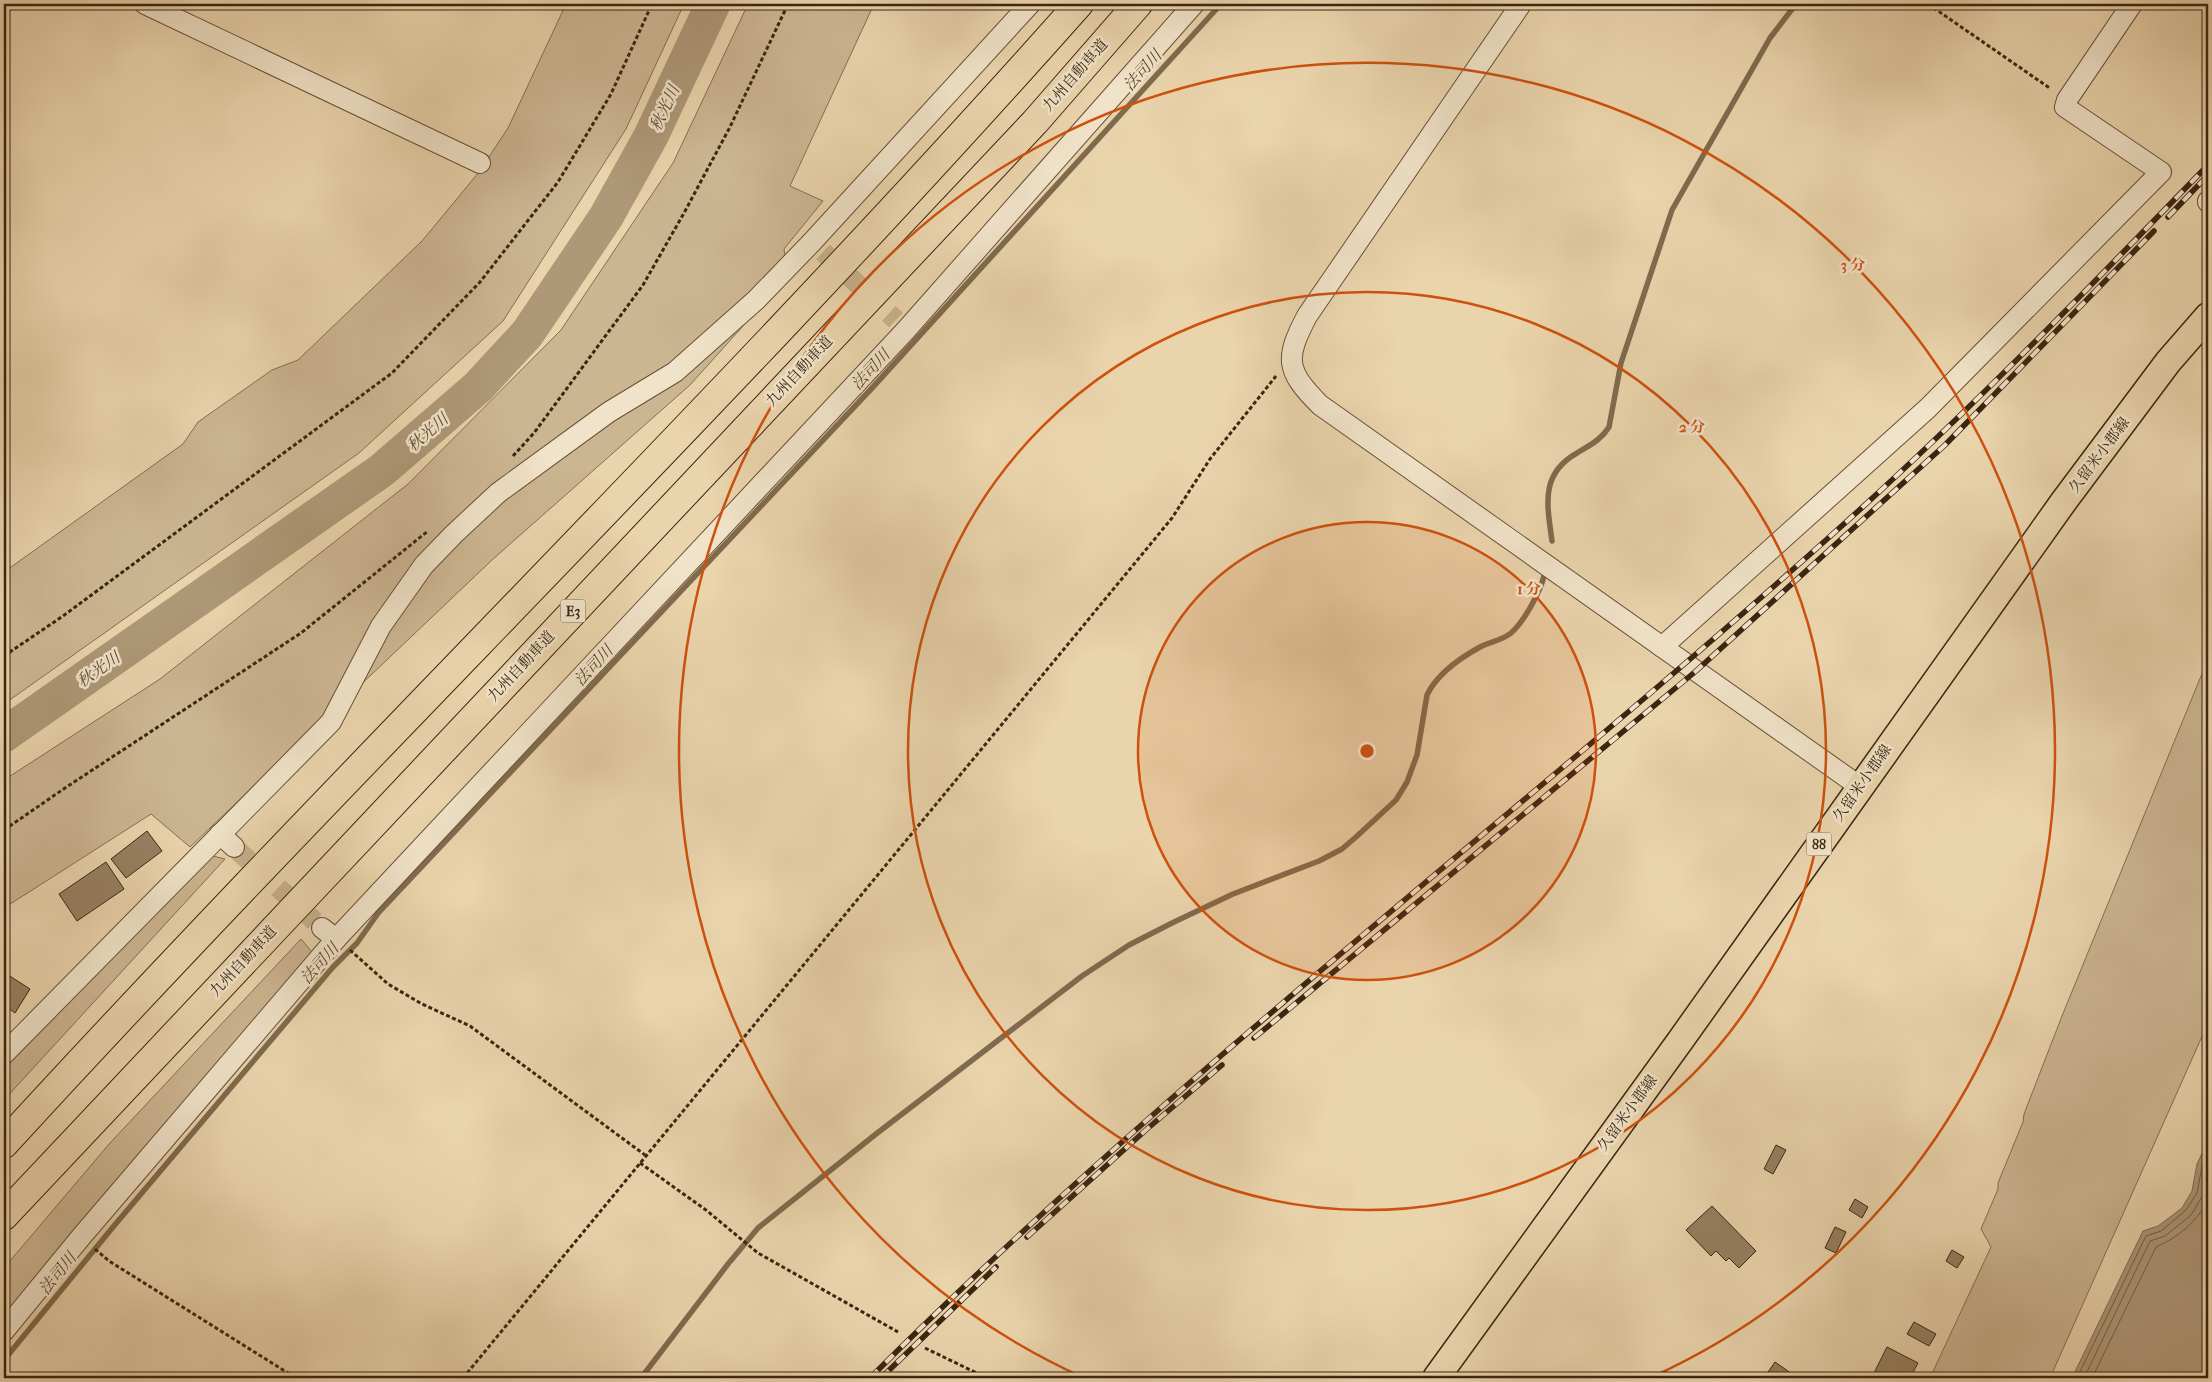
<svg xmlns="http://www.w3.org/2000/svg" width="2212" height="1382" viewBox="0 0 2212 1382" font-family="'IM FELL French Canon','Noto Serif JP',serif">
<rect width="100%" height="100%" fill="#ead4ac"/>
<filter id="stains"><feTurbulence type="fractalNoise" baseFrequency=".004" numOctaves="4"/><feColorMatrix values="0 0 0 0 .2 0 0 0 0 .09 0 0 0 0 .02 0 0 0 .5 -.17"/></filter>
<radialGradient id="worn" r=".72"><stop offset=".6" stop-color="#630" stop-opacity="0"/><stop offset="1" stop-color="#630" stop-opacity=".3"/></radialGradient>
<g fill="#ccb692" stroke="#846e52">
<polygon points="566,4 684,4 626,129 503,321 359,453 4,704 4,572 183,444 198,422 272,370 298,360 422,241 479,172 508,128"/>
<polygon points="748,4 874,4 790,186 823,201 784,249 788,276 690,385 492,560 190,847 151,814 4,908 4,780 160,679 408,484 561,330 673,163"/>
<polygon points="2208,659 2208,1023 2050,1378 1930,1378 1991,1247 1981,1229 1998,1189 1998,1183 2023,1122 2024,1114 2062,1016"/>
<polygon points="205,854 225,859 4,1100 4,1069"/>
<polygon points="301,939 312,952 4,1317 4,1268 110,1143"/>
</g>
<polygon fill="#ae9877" stroke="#806a4e" points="2208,1141 2208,1378 2072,1378 2143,1231 2158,1226 2182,1208 2192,1191 2197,1164"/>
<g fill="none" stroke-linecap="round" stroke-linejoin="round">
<g stroke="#745e44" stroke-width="1">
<polyline points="2077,1378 2146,1236 2161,1231 2186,1210 2197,1193 2202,1166 2208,1153"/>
<polyline points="2084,1378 2150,1241 2165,1236 2191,1215 2203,1195 2208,1168"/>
<path d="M 2092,1378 L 2156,1247 C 2179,1237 2195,1223 2208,1201"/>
</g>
<g stroke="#806a4e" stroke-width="5.5">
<path d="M 1552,541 C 1547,504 1540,474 1577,453 C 1590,445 1601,440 1609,427 L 1621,363 L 1672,210 L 1770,38 L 1796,4"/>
<polyline points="4,1360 113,1227 333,967 357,943 379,912 873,387 1221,4"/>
<path d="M 641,1378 L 728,1264 L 758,1228 L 876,1134 L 1082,976 L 1129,945 L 1172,923 L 1233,894 L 1319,861 L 1342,849 L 1356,837 L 1396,800 L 1407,782 L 1417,755 L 1427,695 C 1437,674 1460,658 1480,647 C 1490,642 1503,640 1511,633 C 1524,622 1540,592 1544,576"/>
</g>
<polyline stroke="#ae9877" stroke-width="35" points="4,735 382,470 478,387 527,334 606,217 651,136 713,4"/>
</g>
<g fill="#968062" stroke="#3b2511">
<polygon points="147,831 162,851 126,878 111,859"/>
<polygon points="106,862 124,889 77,921 59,894"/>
<polygon points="5,973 30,989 15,1013 4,1005"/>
<polygon points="1776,1145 1786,1150 1773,1174 1764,1169"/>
<polygon points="1855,1199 1868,1207 1862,1218 1849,1210"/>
<polygon points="1712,1206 1756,1251 1739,1268 1729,1258 1726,1261 1716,1251 1711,1256 1686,1230"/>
<polygon points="1835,1227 1846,1232 1836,1253 1825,1248"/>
<polygon points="1952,1250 1964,1257 1957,1268 1946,1261"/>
<polygon points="1914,1322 1936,1334 1929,1346 1907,1334"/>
<polygon points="1887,1347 1918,1363 1910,1378 1880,1378 1873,1375"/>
<polygon points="1775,1362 1795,1376 1793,1378 1764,1378"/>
</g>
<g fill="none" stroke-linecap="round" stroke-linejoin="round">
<g stroke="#c7b18d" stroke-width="20" stroke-dasharray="20 10" stroke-linecap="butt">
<polyline points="823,252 896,320"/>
<polyline points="234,847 322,928"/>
</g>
<defs>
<g id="minor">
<polyline points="145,4 480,163"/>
<path d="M 1521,4 L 1307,316 C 1285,358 1285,370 1320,405 L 1859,786"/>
<polyline points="2208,201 2208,202"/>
<polyline points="1662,647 1928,408 2161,172 2065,107 2067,100 2132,4"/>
<polyline points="220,834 234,847"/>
<polyline points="322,928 336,939"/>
<polyline points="4,1054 331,722 381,626 424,565 454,534 498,493 609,412 675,372 756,300 812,242 1030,4"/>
<polyline points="4,1331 81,1237 336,939 906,330 1194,4"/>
</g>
<polyline id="major" points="1436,1378 1680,1041 2064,501 2168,362 2208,316"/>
<g id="highway">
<path d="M 4,1144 C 357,759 732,395 1079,4"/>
<polyline points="4,1216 1035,122 1138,4"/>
</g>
</defs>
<use href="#minor" stroke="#675138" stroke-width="22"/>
<use href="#major" stroke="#3b2511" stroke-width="29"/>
<use href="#highway" stroke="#3b2511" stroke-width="30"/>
<g stroke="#3b2511" stroke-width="3" stroke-dasharray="4 2.5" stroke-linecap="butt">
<polyline points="1928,4 2051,89"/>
<polyline points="513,456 534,433 643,285 684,213 730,127 788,4"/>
<polyline points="4,656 63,616 392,373 480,282 558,182 611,94 652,4"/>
<polyline points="4,830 65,788 301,633 428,531"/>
<polyline points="350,950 388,984 422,1004 470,1026 645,1155"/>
<polyline points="640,1163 706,1210 758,1253 898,1332"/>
<polyline points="95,1249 109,1261 296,1378"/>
<polyline points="925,1348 987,1378"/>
<polyline points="463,1378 1172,518 1210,459 1276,376"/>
</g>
<use href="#minor" stroke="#f1e3c9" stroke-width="20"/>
<use href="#major" stroke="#ead4ac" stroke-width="26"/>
<use href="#highway" stroke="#ead4ac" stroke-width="28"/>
<defs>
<g id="rail">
<polyline points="2168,217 2208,175"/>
<polyline points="1254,1038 1696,671 1945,445 2154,231"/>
<polyline points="1027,1237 1147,1129 1222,1065"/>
<path d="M 870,1378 C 1170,1078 1510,823 1826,540 C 1960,421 2084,293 2208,165"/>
<polyline points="881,1378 996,1267"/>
</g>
</defs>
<use href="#rail" stroke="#3b2511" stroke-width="5.5"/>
<use href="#rail" stroke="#f1e3c9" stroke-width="4" stroke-dasharray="11" stroke-linecap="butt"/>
</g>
<circle cx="1367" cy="751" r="229" fill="#ce510d" fill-opacity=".12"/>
<g fill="none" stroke="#ce510d" stroke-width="2.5">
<circle cx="1367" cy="751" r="229"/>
<circle cx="1367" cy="751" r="459"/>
<path d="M1082 1377A688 688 0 1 1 1652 1377"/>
</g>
<g text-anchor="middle" stroke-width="5" stroke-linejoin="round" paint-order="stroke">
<g fill="#f1e3c9" stroke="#725e48" stroke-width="1">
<rect x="560.5" y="599.5" width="25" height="23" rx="4"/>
<rect x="1806.5" y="832.5" width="25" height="23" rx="4"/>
</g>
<g font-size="14" font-weight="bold" fill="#3b2511">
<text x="573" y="616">E3</text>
<text x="1819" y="849">88</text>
</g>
<g font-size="15" fill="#3b2511" stroke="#f1e3c9">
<text transform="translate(1075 75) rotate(-49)" y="5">九州自動車道</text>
<text transform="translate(799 371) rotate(-47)" y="5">九州自動車道</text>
<text transform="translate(2099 455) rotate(-53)" y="5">久留米小郡線</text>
<text transform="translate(521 666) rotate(-47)" y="5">九州自動車道</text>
<text transform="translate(1862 783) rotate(-55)" y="5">久留米小郡線</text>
<text transform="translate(243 961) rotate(-47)" y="5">九州自動車道</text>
<text transform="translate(1627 1113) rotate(-54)" y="5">久留米小郡線</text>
</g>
<g font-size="16" font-style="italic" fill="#5e4830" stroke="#f1e3c9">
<text transform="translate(1142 70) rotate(-48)" y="6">法司川</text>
<text transform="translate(664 108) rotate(-65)" y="6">秋光川</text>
<text transform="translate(870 369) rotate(-47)" y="6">法司川</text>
<text transform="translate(427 432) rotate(-41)" y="6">秋光川</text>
<text transform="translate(593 665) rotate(-47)" y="6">法司川</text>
<text transform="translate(98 669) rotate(-35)" y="6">秋光川</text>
<text transform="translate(319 963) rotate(-48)" y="6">法司川</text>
<text transform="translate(57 1273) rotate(-51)" y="6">法司川</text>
</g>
</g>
<circle cx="1367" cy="751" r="8" fill="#ce510d" stroke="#f1e3c9" stroke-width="2.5"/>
<g font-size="15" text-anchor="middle" font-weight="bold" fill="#ce510d" stroke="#f1e3c9" stroke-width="5" stroke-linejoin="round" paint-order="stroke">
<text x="1853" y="270">3 分</text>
<text x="1692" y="432">2 分</text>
<text x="1529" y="594">1 分</text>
</g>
<rect width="2212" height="1382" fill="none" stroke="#ead4ac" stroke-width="20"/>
<rect x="5" y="5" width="2202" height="1372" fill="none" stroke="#3b2511" stroke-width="2.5"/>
<rect x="10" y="10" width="2192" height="1362" fill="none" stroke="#3b2511"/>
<rect width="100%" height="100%" filter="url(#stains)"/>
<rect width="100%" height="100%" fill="url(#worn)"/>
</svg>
